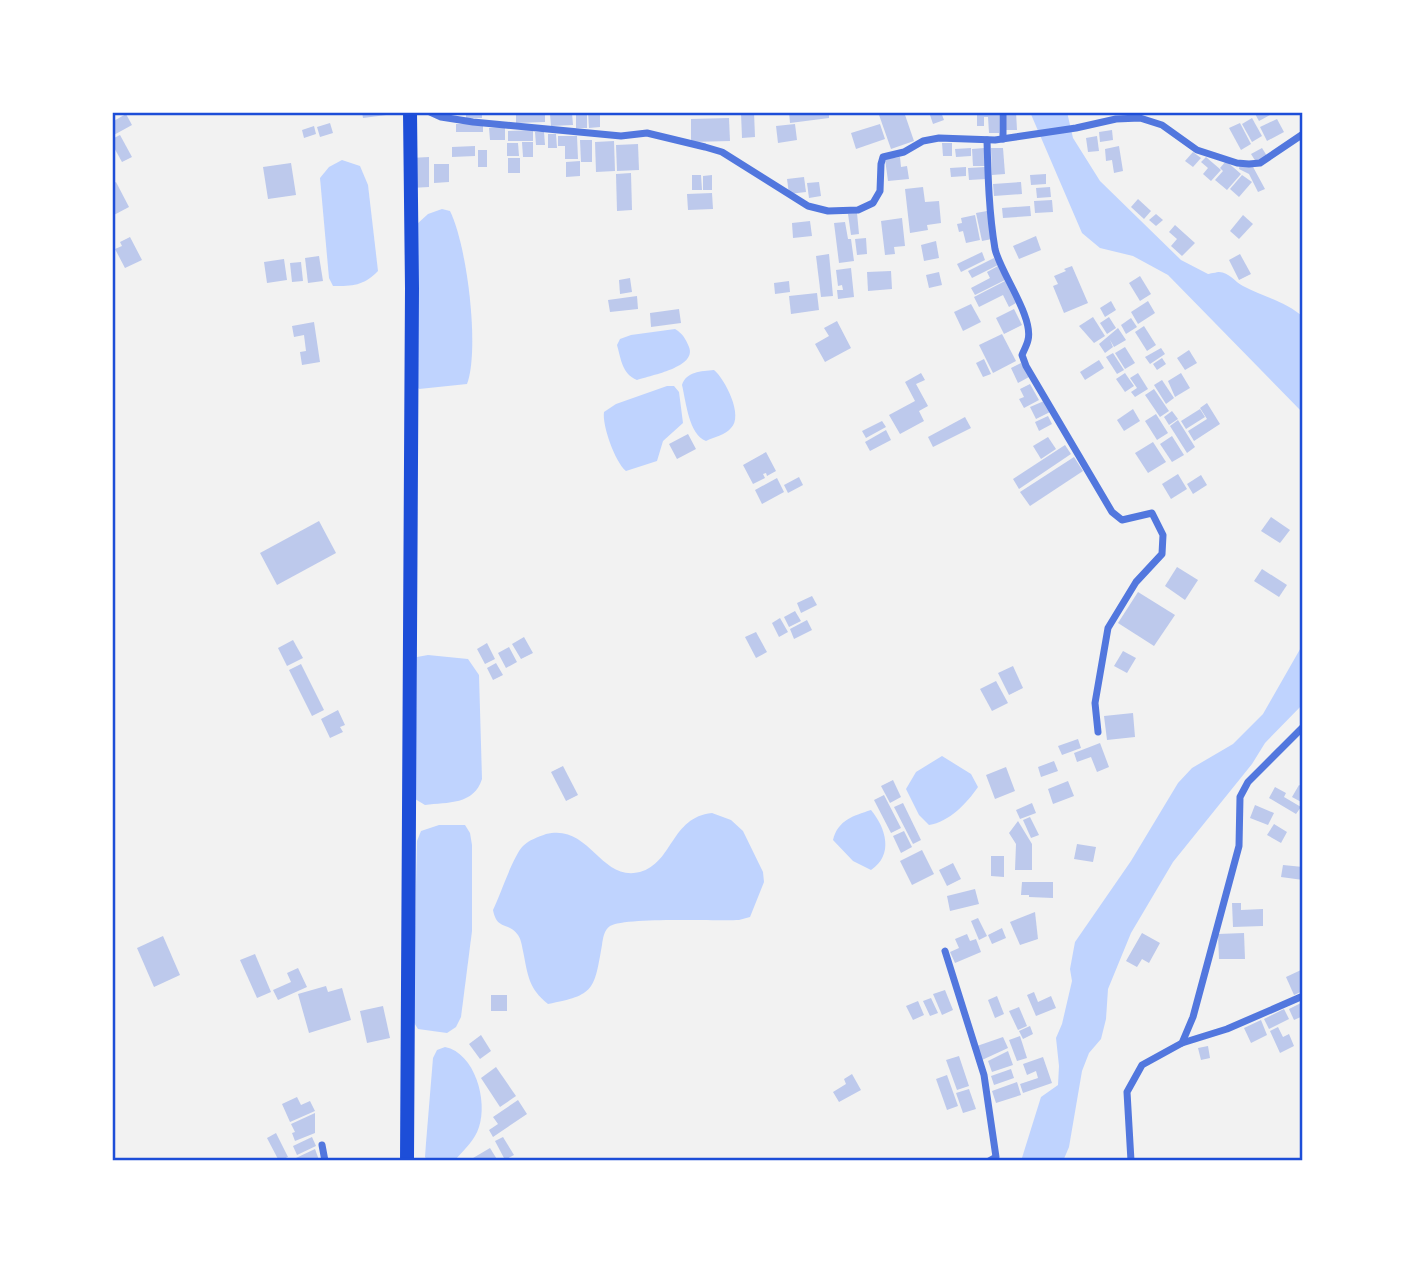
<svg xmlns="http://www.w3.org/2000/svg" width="1415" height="1273" viewBox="0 0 1415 1273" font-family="'Exo 2',sans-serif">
<rect width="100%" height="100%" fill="#f2f2f2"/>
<g fill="#bfd3fe">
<path d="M 1030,112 L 1067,112 L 1073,138 L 1100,181 L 1181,260 L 1208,274 C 1208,274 1218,272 1219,272 C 1229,272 1235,282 1243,286 C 1263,297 1286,301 1303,317 L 1303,413 L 1168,275 L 1133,256 L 1100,248 L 1082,233 Z"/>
<path d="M 342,160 L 360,166 L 368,185 L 378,271 C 363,286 353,286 333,286 L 329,278 L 320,178 L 329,167 Z"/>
<path d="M 442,209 L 450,211 C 467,245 480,349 467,384 L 419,389 L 415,384 L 416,225 L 428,214 Z"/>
<path d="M 675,329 C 683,334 685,338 689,347 C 697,367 652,375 637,380 C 622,374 621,359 617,345 L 620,339 L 631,335 Z"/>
<path d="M 714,370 C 725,379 744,416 731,428 C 725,435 714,437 706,441 C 689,435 686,402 682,385 C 686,372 701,371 714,370 Z"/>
<path d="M 667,386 L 674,386 L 679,392 L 683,423 L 663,441 L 657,461 L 626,471 C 615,462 602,425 604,412 L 616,404 Z"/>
<polygon points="1303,644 1303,704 1265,743 1252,764 1173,862 1131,933 1108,989 1106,1019 1101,1039 1089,1053 1082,1071 1069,1147 1063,1161 1021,1161 1041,1097 1058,1085 1059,1066 1056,1038 1062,1024 1072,981 1070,969 1075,942 1131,861 1178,783 1192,768 1233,744 1263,714"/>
<path d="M 428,655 L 468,659 L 479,675 L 482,779 C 474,805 448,802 425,805 L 415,799 L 417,657 Z"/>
<path d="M 942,756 L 971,774 L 978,787 C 967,803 949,822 929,825 L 919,815 L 906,789 L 916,772 Z"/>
<path d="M 871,810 C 886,828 894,855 871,870 L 853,861 L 833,840 C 838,820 853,816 871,810 Z"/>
<path d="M 712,813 L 731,820 L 743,831 L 763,872 L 764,882 L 750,917 L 739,920 C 715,921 625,917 610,926 C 604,930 603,938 602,945 C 594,990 595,995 548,1004 C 528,988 528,975 523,951 C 522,946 521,939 518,935 C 508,921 497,931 493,910 C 500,896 513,856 523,846 C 529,840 538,837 546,834 C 590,823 600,882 640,872 C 673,863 671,817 712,813 Z"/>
<polygon points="439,825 465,825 470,833 472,845 472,931 461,1017 456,1027 447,1033 418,1029 413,1021 417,841 421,831"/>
<path d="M 445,1047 C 475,1053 488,1101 479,1127 C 475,1140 464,1150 456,1159 L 453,1161 L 428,1161 L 425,1157 L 426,1143 L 433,1058 L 437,1050 Z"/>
</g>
<g fill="#bdc9ec">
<polygon points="362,112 394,112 394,114 363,118"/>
<rect x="466" y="112" width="16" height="6"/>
<rect x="576" y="112" width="11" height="16"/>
<polygon points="588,112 600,112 600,127 589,128"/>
<polygon points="754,112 755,137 742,138 741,113"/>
<polygon points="789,112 829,112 829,118 790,123"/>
<polygon points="878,112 904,112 914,141 891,149"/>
<polygon points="929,112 941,112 944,120 933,124"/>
<polygon points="977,112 999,112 999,133 989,133 988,117 984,117 984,126 977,126"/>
<polygon points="1005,112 1016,112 1017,130 1005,130"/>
<polygon points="1254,112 1268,112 1270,115 1259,121"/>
<polygon points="545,113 545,122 516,123 516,114"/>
<polygon points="572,113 573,125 551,126 550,114"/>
<polygon points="126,114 132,125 112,136 112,122"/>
<polygon points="729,118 730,141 691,142 691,119"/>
<polygon points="1252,118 1262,136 1252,142 1242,124"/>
<polygon points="1277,119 1284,132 1267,141 1260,127"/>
<polygon points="330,123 333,133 320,137 317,127"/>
<polygon points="1240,123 1251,144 1241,150 1229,128"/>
<rect x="456" y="124" width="27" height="8"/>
<polygon points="795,124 797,140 778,143 776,126"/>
<polygon points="880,124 885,139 856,149 851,133"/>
<polygon points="314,126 316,134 304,138 302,130"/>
<polygon points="505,127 505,140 490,140 489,128"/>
<polygon points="533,130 533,141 508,141 508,131"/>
<polygon points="1112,130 1113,140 1100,142 1099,132"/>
<polygon points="535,132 544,132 545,145 536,145"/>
<polygon points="548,134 556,134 557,148 548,148"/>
<polygon points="120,135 132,157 122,162 112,144 112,139"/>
<polygon points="558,136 577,136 578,159 565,159 565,146 558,146"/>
<polygon points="1097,136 1099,151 1088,152 1086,138"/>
<polygon points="580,140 592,140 592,162 581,162"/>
<polygon points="614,141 615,171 596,172 595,142"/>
<polygon points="522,142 533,142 533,157 523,157"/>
<polygon points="507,143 518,143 519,156 507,156"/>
<polygon points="942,143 952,143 952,156 943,156"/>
<polygon points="638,144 639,170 617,171 616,145"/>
<polygon points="475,146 475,156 452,157 452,147"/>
<polygon points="1119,146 1123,171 1114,173 1112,160 1106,161 1105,149"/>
<polygon points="971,148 971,156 956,157 955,149"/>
<polygon points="984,148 985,166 973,166 972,149"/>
<polygon points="991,148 1003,148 1005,174 992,175"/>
<polygon points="1262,148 1267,156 1256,162 1251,154"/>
<rect x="478" y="150" width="9" height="17"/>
<polygon points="1193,152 1201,158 1193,167 1185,161"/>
<polygon points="429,157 429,187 411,188 410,158"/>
<polygon points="900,157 901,167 907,166 909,179 888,181 885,159"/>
<polygon points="1206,157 1221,170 1211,181 1203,174 1208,168 1201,162"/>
<rect x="508" y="158" width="12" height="15"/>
<polygon points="580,161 580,176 566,177 566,162"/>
<polygon points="1226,161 1241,174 1227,190 1215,180 1223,171 1220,168"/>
<polygon points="291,163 296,195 268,199 263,167"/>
<polygon points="434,164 449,164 449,182 434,183"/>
<polygon points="1240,164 1252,165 1265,189 1258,192 1249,174 1239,169"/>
<polygon points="966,167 966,176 951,177 950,168"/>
<polygon points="985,167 986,179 969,180 968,168"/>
<polygon points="631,173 632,210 617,211 616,174"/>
<polygon points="1046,174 1046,184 1031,185 1030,175"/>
<polygon points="692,175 701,175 702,190 692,190"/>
<polygon points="712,175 712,190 703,190 703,176"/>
<polygon points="1242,175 1252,182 1239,197 1230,189"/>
<polygon points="804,177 806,192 789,194 787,179"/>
<polygon points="116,182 129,207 112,216 112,184"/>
<polygon points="819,182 821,196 809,198 807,183"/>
<polygon points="1021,182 1022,194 994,196 993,184"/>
<polygon points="923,187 925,202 939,201 941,223 927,225 928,230 910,233 905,189"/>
<polygon points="1050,187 1051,197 1037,198 1036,188"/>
<polygon points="712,193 713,209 688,210 687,194"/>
<polygon points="1138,199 1151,211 1144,219 1131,207"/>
<polygon points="1052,200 1053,212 1035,213 1034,201"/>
<polygon points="1030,206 1031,216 1003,218 1002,208"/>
<polygon points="987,211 992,239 982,241 976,213"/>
<polygon points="857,213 859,234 851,235 848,214"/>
<polygon points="1156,214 1163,220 1156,226 1149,220"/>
<polygon points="975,215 980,240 966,243 963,231 959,232 957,224 962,223 961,218"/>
<polygon points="1243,215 1253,224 1239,239 1230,231"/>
<polygon points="902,218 905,246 894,247 895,254 885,255 881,221"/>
<polygon points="810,221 812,236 793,238 792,223"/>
<polygon points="845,222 848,239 851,239 854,261 839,263 834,223"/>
<polygon points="1175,225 1195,243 1182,256 1171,246 1177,239 1169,232"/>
<polygon points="1036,236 1041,250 1019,259 1013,246"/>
<polygon points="130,237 142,260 125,268 115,249 122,246 120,242"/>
<polygon points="866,238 867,254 857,255 855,239"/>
<polygon points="936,241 939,258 924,261 921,245"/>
<polygon points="982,252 985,260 961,272 957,264"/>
<polygon points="829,254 833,296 821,297 816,256"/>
<polygon points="1240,254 1251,274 1239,280 1229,260"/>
<polygon points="319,256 323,281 308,283 305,258"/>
<polygon points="994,258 998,265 972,278 968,271"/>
<polygon points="284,259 287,280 267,283 264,262"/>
<polygon points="301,262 303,281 292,282 290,263"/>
<polygon points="998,266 1005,280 975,295 971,288 990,278 987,272"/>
<polygon points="1072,266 1088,303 1064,313 1053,286 1058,284 1054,276 1066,271 1064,269"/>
<polygon points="851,268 854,297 838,299 837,290 843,290 842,285 838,286 836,270"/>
<polygon points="891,271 892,289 868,291 867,272"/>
<polygon points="939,272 942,285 929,288 926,275"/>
<polygon points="1140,276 1151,294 1140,301 1129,283"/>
<polygon points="630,278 632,292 620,294 619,280"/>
<polygon points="789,281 790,292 775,294 774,283"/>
<polygon points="1005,281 1016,303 1009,307 1003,295 979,307 974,297"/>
<polygon points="817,293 819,310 791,314 789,296"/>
<polygon points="637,296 638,309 610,312 608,300"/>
<polygon points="1111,301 1116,310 1105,317 1100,308"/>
<polygon points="1148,301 1155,313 1138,324 1131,312"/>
<polygon points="971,304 981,322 963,331 954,312"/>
<polygon points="679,309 681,323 651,327 650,313"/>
<polygon points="1014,309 1022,325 1004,334 996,318"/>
<polygon points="1093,317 1105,336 1094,343 1079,326"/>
<polygon points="1109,317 1116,328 1107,334 1100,323"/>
<polygon points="1131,318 1137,327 1126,334 1121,325"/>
<polygon points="837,321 851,348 825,362 815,344 829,336 824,328"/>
<polygon points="314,322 320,362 302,365 300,352 306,351 304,335 294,337 292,326"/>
<polygon points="1144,326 1156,345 1147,351 1135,332"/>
<polygon points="1118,328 1126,340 1114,347 1110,340 1113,347 1105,353 1099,344"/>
<polygon points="1002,334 1016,361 993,373 979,345"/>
<polygon points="1125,347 1135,363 1125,369 1115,353"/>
<polygon points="1161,348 1165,354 1150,364 1145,357"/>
<polygon points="1189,350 1197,363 1185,370 1177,358"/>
<polygon points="1113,353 1124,370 1117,374 1106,357"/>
<polygon points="1162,358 1166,364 1157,370 1153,364"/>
<polygon points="984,359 991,374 983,377 976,363"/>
<polygon points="1099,360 1104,368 1085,380 1080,372"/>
<polygon points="1021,363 1029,377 1018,383 1011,368"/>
<polygon points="921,373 925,380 916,384 928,406 919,411 924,421 900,434 889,415 915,401 905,382"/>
<polygon points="1125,373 1134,386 1125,392 1116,379"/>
<polygon points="1138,373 1148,389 1135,397 1131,392 1137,388 1130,378"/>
<polygon points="1181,373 1190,388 1175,397 1168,381"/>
<polygon points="1162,380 1174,398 1166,404 1154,385"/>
<polygon points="1030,384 1039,400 1024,408 1019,399 1024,397 1020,389"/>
<polygon points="1154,389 1169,411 1160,417 1145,395"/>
<polygon points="1044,401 1050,412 1036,419 1030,407"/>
<polygon points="1207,403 1220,424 1194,441 1188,431 1207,419 1200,408"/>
<polygon points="1133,409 1140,421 1124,431 1117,420"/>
<polygon points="1200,409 1205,417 1186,429 1181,421"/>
<polygon points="1172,411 1178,419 1169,425 1164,417"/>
<polygon points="1156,414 1168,433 1157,440 1145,421"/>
<polygon points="1048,416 1052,424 1039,431 1035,422"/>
<polygon points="965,417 971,428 933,447 928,437"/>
<polygon points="1178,420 1195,447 1187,453 1170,426"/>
<polygon points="882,421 886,427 866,438 862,431"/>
<polygon points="886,430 891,440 870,451 865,442"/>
<polygon points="688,434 696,449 677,459 669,444"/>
<polygon points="1172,436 1184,455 1172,462 1160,444"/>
<polygon points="1048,437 1056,449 1041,459 1033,446"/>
<polygon points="1153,442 1166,462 1148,473 1135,453"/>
<polygon points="1065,445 1071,454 1019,489 1013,479"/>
<polygon points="766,452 776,471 767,476 766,473 763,474 765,478 753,484 743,465"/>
<polygon points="1074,457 1083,471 1030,506 1020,492"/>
<polygon points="1178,474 1187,489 1171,499 1162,484"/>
<polygon points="1201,475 1207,485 1193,494 1187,484"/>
<polygon points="799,477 803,485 788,493 784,485"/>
<polygon points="777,478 784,492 762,504 755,490"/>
<polygon points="1271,517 1290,530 1280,543 1261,531"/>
<polygon points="319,521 336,553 277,585 260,553"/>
<polygon points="1177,567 1198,580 1185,600 1165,586"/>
<polygon points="1262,569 1287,585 1279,597 1254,581"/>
<polygon points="1138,592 1175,615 1154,646 1118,623"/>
<polygon points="812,596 817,605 801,613 797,603"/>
<polygon points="795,611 801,621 789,627 784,617"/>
<polygon points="780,618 788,632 779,637 772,623"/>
<polygon points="807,620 812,630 794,639 790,629"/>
<polygon points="756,632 767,652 756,658 745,637"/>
<polygon points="524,637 533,653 521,659 512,644"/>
<polygon points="293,640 303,658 287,666 278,648"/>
<polygon points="487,643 495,659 485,664 477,649"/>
<polygon points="509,647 517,662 506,668 498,653"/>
<polygon points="1123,651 1136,658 1127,673 1114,666"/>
<polygon points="496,663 503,675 493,680 487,668"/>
<polygon points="301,664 324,710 312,716 289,670"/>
<polygon points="1013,666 1023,688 1009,695 998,673"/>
<polygon points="996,681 1008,703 992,711 980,689"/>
<polygon points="338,710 345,725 340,727 343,732 330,738 321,719"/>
<polygon points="1133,713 1135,737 1107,740 1104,716"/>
<polygon points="1078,739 1081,748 1062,755 1058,746"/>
<polygon points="1100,743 1109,767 1097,772 1091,757 1077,762 1074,753"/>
<polygon points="1054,761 1058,771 1041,777 1038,767"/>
<polygon points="563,766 578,795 566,801 551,772"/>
<polygon points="1006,767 1015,791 995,799 986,775"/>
<polygon points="893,780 901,797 890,803 881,786"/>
<polygon points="1068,781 1074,796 1053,804 1048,789"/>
<polygon points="1299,785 1303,787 1303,803 1292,797"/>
<polygon points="1275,787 1286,793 1284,797 1301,807 1296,814 1269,798"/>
<polygon points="884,795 901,828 891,833 874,800"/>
<polygon points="903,803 921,840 913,844 894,807"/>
<polygon points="1032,803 1036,813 1020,819 1016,810"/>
<polygon points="1255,805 1274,813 1268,825 1250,818"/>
<polygon points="1030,817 1039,835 1031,838 1023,820"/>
<polygon points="1018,821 1032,844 1032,870 1015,870 1016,844 1009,833"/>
<polygon points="1274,824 1287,832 1281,843 1267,835"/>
<polygon points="904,831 912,847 901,853 893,836"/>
<polygon points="1077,844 1096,847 1093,862 1074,859"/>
<polygon points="922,850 934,874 912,885 900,861"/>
<polygon points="991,856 1004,856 1004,877 991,876"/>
<polygon points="953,863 961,879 947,886 939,870"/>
<polygon points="1283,865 1303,867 1303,880 1281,877"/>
<polygon points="1022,882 1053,882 1053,898 1029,897 1029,895 1021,895"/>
<polygon points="975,889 979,904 950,911 947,896"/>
<polygon points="1232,903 1241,903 1241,910 1263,909 1263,926 1233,927"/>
<polygon points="1035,912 1038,939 1020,945 1010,922"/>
<polygon points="978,918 987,936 979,940 971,921"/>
<polygon points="1002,928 1006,938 992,944 988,935"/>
<polygon points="1142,933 1160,943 1149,963 1142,959 1137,967 1126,961"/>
<polygon points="1244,933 1245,959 1219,959 1218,934"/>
<polygon points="967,934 970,941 976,939 981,952 955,963 950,952 959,948 955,939"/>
<polygon points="163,936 180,975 154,987 137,948"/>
<polygon points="255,954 271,992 257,998 240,960"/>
<polygon points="298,968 307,987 278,1000 273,990 291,982 287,973"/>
<polygon points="1301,970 1303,991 1294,995 1286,977"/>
<polygon points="326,986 328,992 342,988 351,1020 309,1033 298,994"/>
<polygon points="945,990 953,1010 942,1015 933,994"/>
<polygon points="1034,992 1038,1002 1051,996 1056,1008 1036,1016 1027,995"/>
<rect x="491" y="995" width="16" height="16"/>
<polygon points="997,996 1004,1014 995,1018 988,1000"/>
<polygon points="931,998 938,1013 930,1016 923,1001"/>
<polygon points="918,1001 924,1015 913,1020 906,1006"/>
<polygon points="1303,1002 1303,1016 1294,1020 1289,1009"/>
<polygon points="383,1006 390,1038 367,1043 360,1011"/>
<polygon points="1019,1007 1027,1026 1018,1030 1009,1011"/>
<polygon points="1284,1009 1289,1019 1269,1029 1264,1019"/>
<polygon points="1261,1020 1267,1035 1251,1043 1244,1028"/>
<polygon points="1030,1026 1033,1034 1023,1039 1019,1031"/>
<polygon points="1278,1027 1283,1037 1289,1034 1294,1046 1280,1053 1270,1031"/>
<polygon points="481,1035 491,1051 480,1059 469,1044"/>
<polygon points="1020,1036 1027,1058 1017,1061 1009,1040"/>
<polygon points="1003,1037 1008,1048 982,1060 977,1046"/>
<polygon points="1208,1046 1210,1058 1201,1060 1198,1048"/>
<polygon points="1008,1051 1013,1065 992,1072 988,1061"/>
<polygon points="959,1056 969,1086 957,1090 946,1060"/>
<polygon points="1043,1057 1052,1083 1023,1093 1020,1084 1038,1078 1036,1071 1027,1075 1023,1064"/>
<polygon points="496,1067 516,1096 500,1107 481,1078"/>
<polygon points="1011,1069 1014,1078 994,1085 991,1076"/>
<polygon points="852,1074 861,1090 839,1102 833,1092 846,1084 844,1079"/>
<polygon points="947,1075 958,1106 947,1110 936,1079"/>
<polygon points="1017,1082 1021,1095 996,1103 992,1091"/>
<polygon points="969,1089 976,1109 963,1113 956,1093"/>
<polygon points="297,1097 301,1105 310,1101 315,1111 290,1122 282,1104"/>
<polygon points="518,1100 527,1114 493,1137 489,1130 498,1124 493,1117"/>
<polygon points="315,1113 315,1133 295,1141 292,1133 295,1132 291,1124"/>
<polygon points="276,1133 288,1157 279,1161 267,1138"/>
<polygon points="312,1137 316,1146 297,1155 293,1146"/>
<polygon points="503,1137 514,1155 505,1160 495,1141"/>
<polygon points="490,1148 498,1161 468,1161"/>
<polygon points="315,1149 319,1160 297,1161 296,1158"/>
</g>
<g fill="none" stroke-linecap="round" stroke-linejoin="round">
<g stroke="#5277de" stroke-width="7">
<polyline points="430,112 441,117 473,122 621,136 647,133 705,147 722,152 808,206 828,211 858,210 873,203 880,191 881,164 883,157 904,152 923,141 939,138 995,140 1076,128 1116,119 1140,118 1162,125 1197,150 1237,163 1249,164 1260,163 1303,134"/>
<polyline points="1003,139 1003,112"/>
<path d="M 987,140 C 988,177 989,213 995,249 C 1000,272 1034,317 1028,340 C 1027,345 1024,350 1022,355 L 1026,366 L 1112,512 L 1122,520 L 1152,513 L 1163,535 L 1162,554 L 1136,582 L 1108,628 L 1095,703 L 1098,732"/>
<polyline points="945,951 984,1075 996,1157 989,1161"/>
<polyline points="1182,1043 1227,1029 1303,996"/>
<polyline points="322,1145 325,1161"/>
<polyline points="1131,1161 1127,1092 1142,1065 1182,1043 1193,1017 1239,846 1240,797 1248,782 1303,727"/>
</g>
<polyline stroke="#1d4ed8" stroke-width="14" points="407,1161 412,288 410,112"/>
</g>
<rect width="1415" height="1273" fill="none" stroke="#ffffff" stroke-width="228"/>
<rect x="114" y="114" width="1187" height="1045" fill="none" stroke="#1d4ed8" stroke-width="2.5"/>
</svg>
